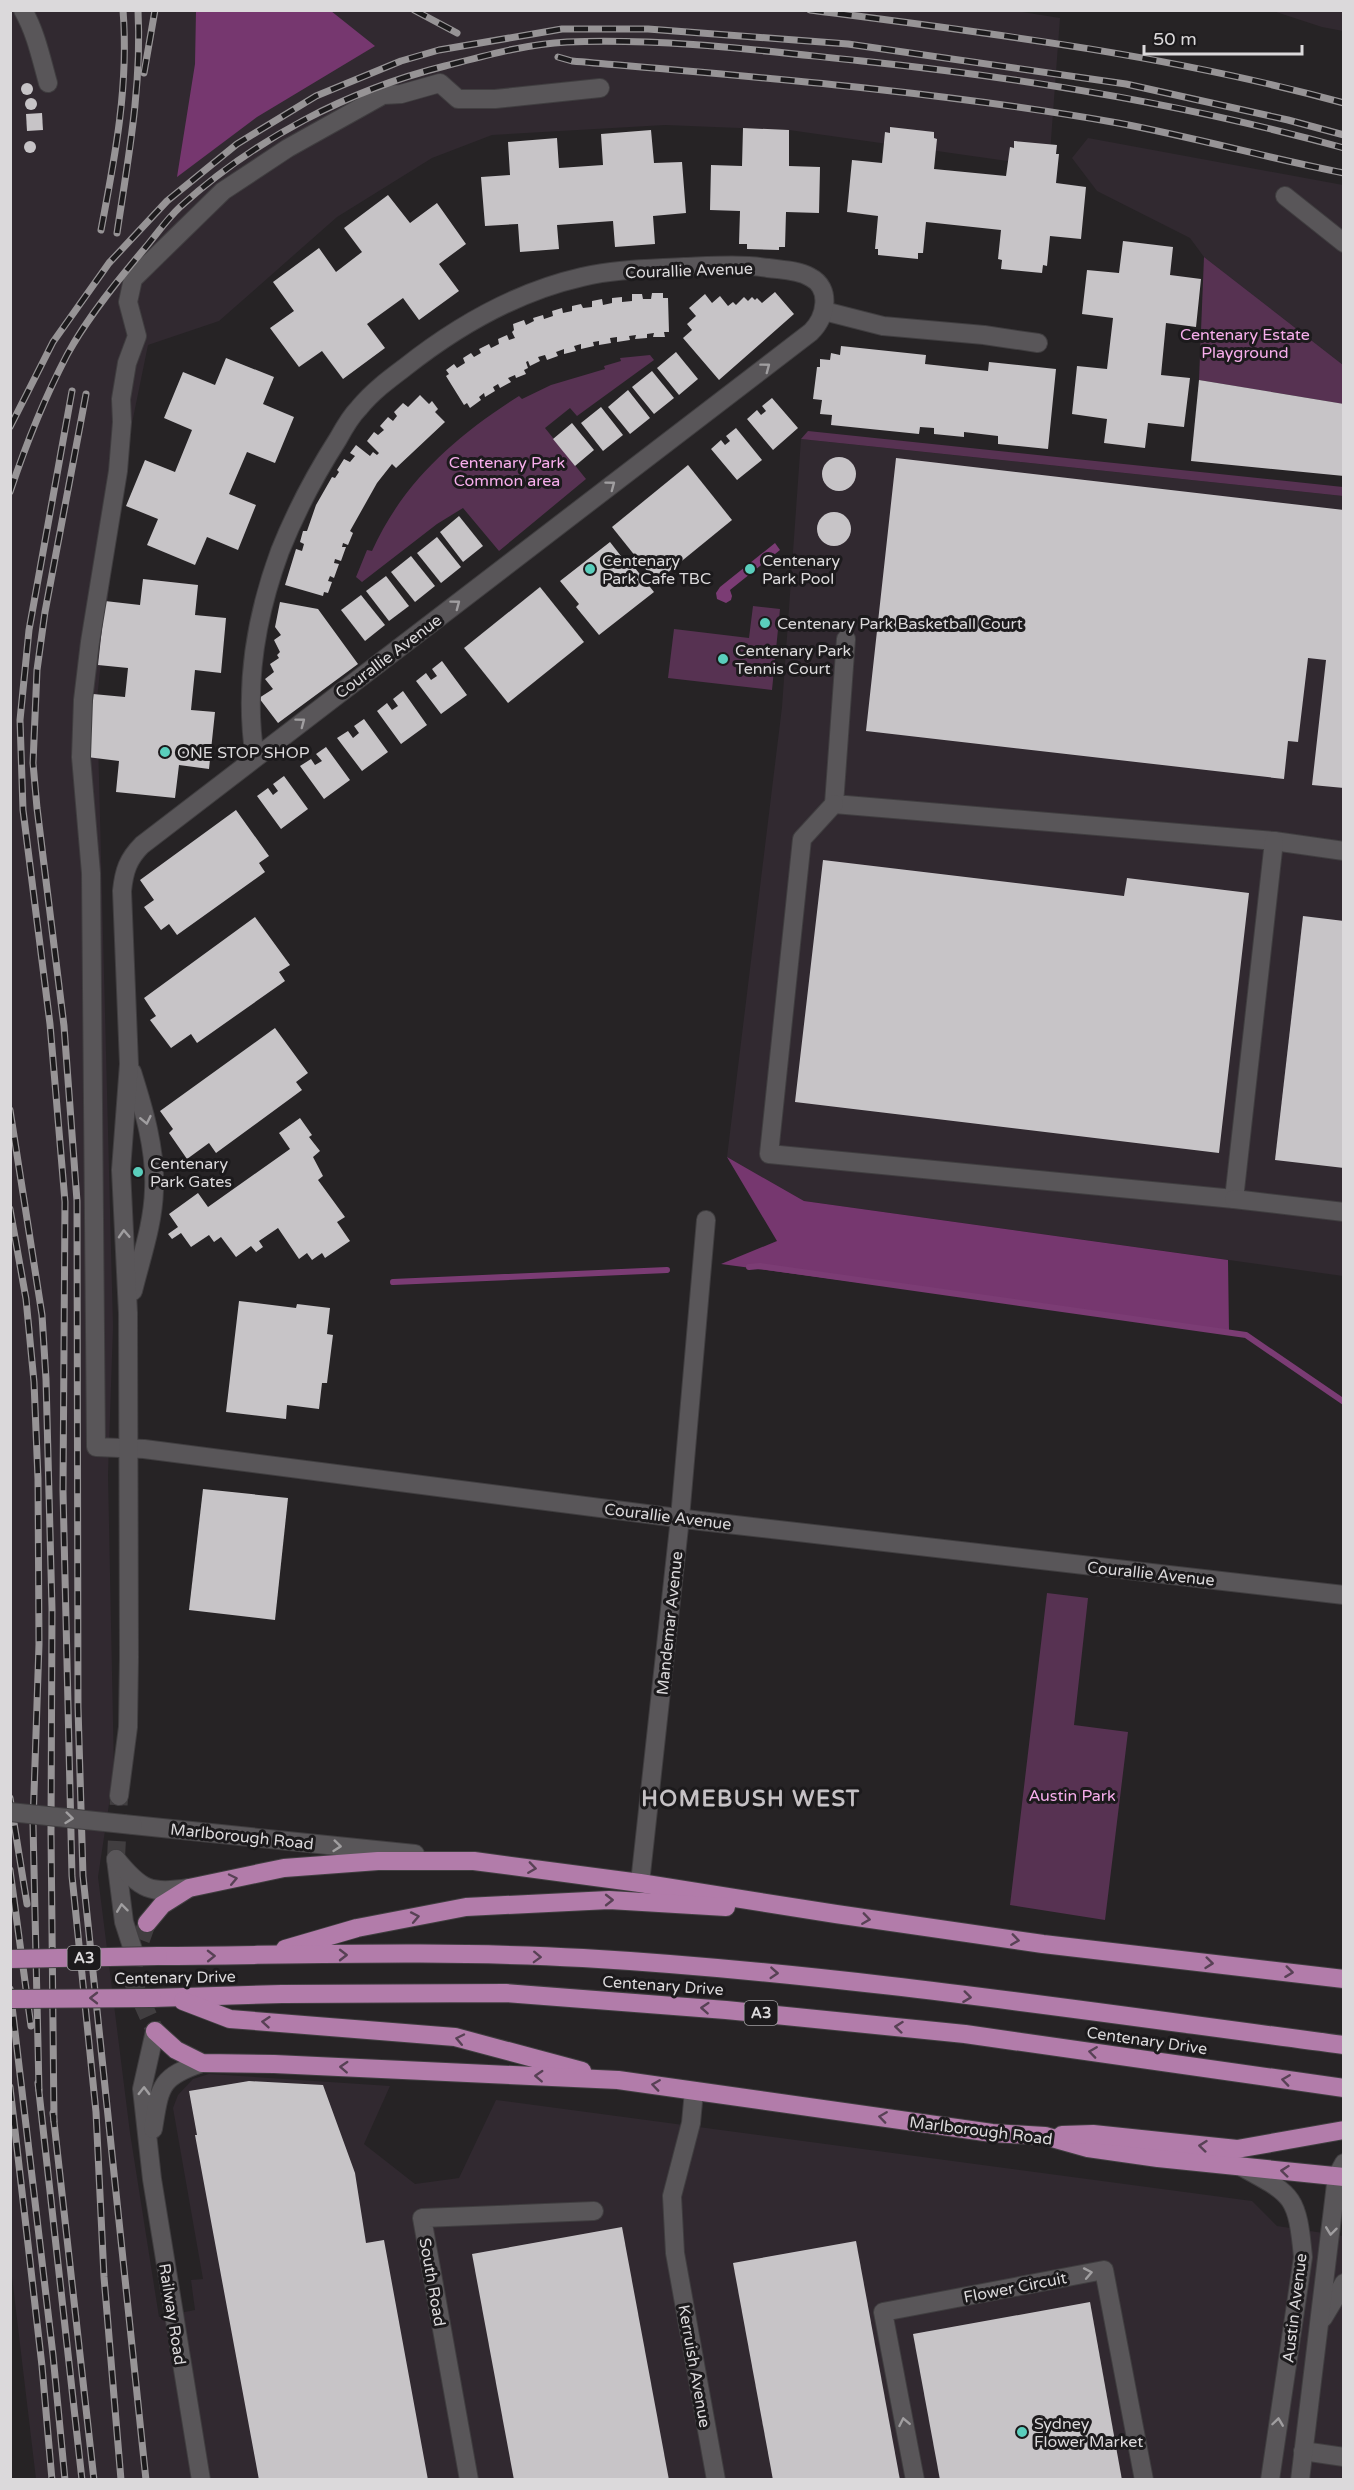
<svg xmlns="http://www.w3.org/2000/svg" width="1354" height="2490" viewBox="0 0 1354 2490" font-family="'Varela Round',sans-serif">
<rect width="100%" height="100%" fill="#262325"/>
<g fill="#312930">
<polygon points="1009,10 1060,18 1049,167 789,130 665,125 492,135 432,158 337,217 219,321 148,345 121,477 97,699 113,1327 108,1475 114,1771 98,1877 130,2133 159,2317 195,2310 191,2280 203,2279 173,2108 178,2095 193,2079 209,2074 390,2086 364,2144 415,2184 459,2178 496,2100 1252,2201 1277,2226 1343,2236 1343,2479 36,2479 10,2260 10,11"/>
<polygon points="1273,11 1343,11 1343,31 1322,27"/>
<polygon points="1088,138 1343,185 1343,365 1204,257 1190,238 1097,191 1072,158"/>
<polygon points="801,439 1343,496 1343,1276 804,1201 727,1157 782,707"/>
</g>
<g fill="#573252">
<polygon points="1204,257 1343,365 1343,404 1199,380"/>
<path d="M 650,355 L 654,360 L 577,416 L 570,408 L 545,428 L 586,479 L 499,551 L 463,508 L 437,524 L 362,582 L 356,577 L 367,550 L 372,551 C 403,482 456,436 519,396 L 522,399 L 551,385 L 605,369 L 604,366 L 621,361 L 620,358 Z"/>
<polygon points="808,431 1343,487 1343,496 801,439"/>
<polygon points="753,606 780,609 772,690 668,678 674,629 749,638"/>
<polygon points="1047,1593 1088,1598 1074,1725 1128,1732 1105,1920 1010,1905"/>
</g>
<g fill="#76376f">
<polygon points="196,11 331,11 375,46 257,117 177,177 195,64"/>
<polygon points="727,1157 804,1201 1228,1260 1229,1332 721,1264 777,1241"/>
</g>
<polygon fill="#7b3c74" points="775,543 780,550 730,590 732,596 731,600 726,603 717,599 716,593 720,587"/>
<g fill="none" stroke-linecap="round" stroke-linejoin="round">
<g stroke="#7b3c74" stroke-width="6">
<polyline points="749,1267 760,1266 1246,1335 1344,1402"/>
<polyline points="393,1282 667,1270"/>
</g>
</g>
<g fill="#c7c4c7">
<circle cx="27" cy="89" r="6"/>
<circle cx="31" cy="104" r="6"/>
<polygon points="42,113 43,130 27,131 26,114"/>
<polygon points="890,127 934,132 934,138 937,139 934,169 1006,176 1010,147 1014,148 1014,141 1057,145 1056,154 1059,154 1056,183 1086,187 1081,239 1050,236 1047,266 1043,265 1042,273 1001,269 1002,260 998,259 1001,230 926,222 923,253 918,253 918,259 878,255 878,249 875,249 878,216 847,212 852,160 882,163 885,132 890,133"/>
<polygon points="743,128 789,130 789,166 820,167 819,213 786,212 785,247 779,247 779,250 747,249 747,244 739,244 740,211 710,210 711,165 742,166"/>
<polygon points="651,130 654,163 682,162 686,213 653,216 655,244 615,247 613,221 557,225 559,249 520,252 518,224 485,226 481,177 510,175 508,142 557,138 559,168 603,165 601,134"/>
<circle cx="30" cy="147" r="6"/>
<polygon points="388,195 410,223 437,203 466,244 439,264 459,291 419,320 403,298 367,324 385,348 343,379 322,351 299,367 270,328 294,311 273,282 319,248 336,272 362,252 344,228"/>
<polygon points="1123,241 1173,247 1170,275 1201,279 1196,327 1166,323 1161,375 1190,378 1184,427 1148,423 1145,448 1104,443 1107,419 1072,414 1077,366 1107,369 1113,318 1082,314 1087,270 1119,273"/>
<polygon points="775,292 794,314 719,380 683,338 692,330 687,324 696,316 689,308 705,294 712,303 720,296 728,306 733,302 736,305 744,297 748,301 752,297 755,300 757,298 762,303"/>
<polygon points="652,293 663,293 663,298 668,298 669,332 664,332 665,337 653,337 654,333 647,334 647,338 635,339 636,335 629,336 630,340 617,342 617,337 610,338 611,343 599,345 599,341 593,342 594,346 581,349 581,344 574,346 576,351 564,354 564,349 556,352 558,356 547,360 545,355 538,357 540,361 530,366 528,361 526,362 528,368 524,370 526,374 516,378 515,375 508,378 511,382 500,388 498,384 493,387 495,391 485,397 484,393 479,397 481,400 470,408 467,403 464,405 446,376 449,374 446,370 454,364 457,368 465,363 463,358 471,353 474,357 481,353 479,349 489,344 491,348 499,344 498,339 507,335 509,340 515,338 512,332 514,330 513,324 524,320 526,325 534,321 533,318 543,315 544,319 553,316 552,311 562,308 563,313 572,311 572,306 581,304 583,308 592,307 592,301 602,299 603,305 612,303 612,298 622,297 622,302 632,301 632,294 642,294 643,299 651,299"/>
<polygon points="841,346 926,355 925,364 988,371 989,362 1056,369 1048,449 998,444 998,436 964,432 964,437 934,434 934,428 920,427 919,434 831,425 832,415 820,414 822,400 813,399 817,367 820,367 820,359 830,360 831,353 840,355"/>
<polygon points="676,352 698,379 679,395 657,368"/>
<polygon points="226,358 274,377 263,404 294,417 275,463 247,452 229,494 256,505 238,550 207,537 195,565 147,545 158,519 126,506 145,460 175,472 192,430 164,418 183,372 215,385"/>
<polygon points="652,371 674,398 654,414 632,387"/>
<polygon points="1199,380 1344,404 1344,476 1191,461"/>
<polygon points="628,390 650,418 630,434 608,407"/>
<polygon points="420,395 429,404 432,401 438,409 435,412 445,422 396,468 392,464 377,483 350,531 353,533 348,545 343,543 342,547 346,547 341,561 335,559 334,563 339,564 334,578 330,576 328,581 332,582 328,593 324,592 323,596 285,585 296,549 302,551 304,544 300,542 303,531 307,531 316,505 332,477 335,478 339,472 337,470 344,459 350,462 355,456 350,453 356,445 370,456 373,452 377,455 379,453 367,441 374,432 378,435 384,430 380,426 388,417 393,421 397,416 394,412 403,403 408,407"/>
<polygon points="772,398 798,428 773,450 747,419 757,410 761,415 766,411 762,406"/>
<polygon points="601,407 623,435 603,451 581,423"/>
<polygon points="572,423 594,450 575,466 553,439"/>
<polygon points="736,428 762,460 737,480 711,449 721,440 725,445 730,441 726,436"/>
<circle cx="839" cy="474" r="17"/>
<polygon points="896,458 1344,510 1344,788 1312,785 1326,660 1308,658 1298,742 1288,741 1284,779 866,731"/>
<polygon points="688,465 732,520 656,582 612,527"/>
<circle cx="834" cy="529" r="17"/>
<polygon points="459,516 483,546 463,562 440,532"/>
<polygon points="437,537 461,567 441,583 417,553"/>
<polygon points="610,542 628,565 631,563 654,592 599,635 576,607 579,604 560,581"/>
<polygon points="411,556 435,586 415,602 391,572"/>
<polygon points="386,576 409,606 389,621 366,591"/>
<polygon points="143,579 198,585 195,615 226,618 221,673 195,670 191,710 215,712 209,769 179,765 175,798 116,792 119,761 87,757 93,694 125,697 128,668 98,665 105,601 140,605"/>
<polygon points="540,587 584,642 508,703 464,648"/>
<polygon points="361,595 385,625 365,641 341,610"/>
<polygon points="280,602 318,609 358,664 278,723 259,698 273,689 265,679 274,672 270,664 279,658 277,655 280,652 274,640 281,635 275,627"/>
<polygon points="442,661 467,695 441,714 416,681 426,673 431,680 437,676 432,669"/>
<polygon points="403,691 427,725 401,744 377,711 387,703 392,710 398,706 393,699"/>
<polygon points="364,719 388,752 362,771 337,738 348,731 353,738 359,733 354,726"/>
<polygon points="326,747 350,780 324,799 300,766 311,759 315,765 322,761 316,754"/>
<polygon points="284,776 308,809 281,829 257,796 268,788 273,795 278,791 273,784"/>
<polygon points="236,810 269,856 259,863 265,872 177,935 169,924 161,930 144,907 154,900 140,880"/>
<polygon points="823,860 1124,896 1127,878 1249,893 1219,1153 795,1102"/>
<polygon points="1303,916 1344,921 1344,1168 1275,1160"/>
<polygon points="255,917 290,965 279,972 285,981 197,1043 191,1034 171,1048 150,1020 156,1016 144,998"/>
<polygon points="275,1028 308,1073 296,1082 302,1090 216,1153 209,1143 187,1159 169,1133 173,1129 160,1111"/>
<polygon points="300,1118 312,1135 309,1137 320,1151 313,1157 323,1176 318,1180 345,1217 337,1222 350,1241 325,1258 322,1253 312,1260 307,1253 299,1259 278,1228 259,1241 263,1247 256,1252 251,1246 236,1257 221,1237 214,1242 209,1235 191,1247 181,1233 172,1239 168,1234 178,1227 169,1214 198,1193 208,1207 290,1149 279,1133"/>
<polygon points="239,1301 296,1308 297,1304 330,1308 327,1334 333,1335 327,1383 322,1383 319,1409 287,1405 286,1419 226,1412"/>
<polygon points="203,1489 288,1498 275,1620 189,1610"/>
<polygon points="249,2081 323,2085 355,2173 366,2243 384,2240 428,2480 259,2480 195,2135 197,2135 189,2091"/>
<polygon points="622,2227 669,2480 514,2480 472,2254"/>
<polygon points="856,2241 900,2480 773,2480 733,2263"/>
<polygon points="1090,2302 1122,2480 940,2480 913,2334"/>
</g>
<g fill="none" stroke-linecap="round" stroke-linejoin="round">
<polyline stroke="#413e40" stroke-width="18" stroke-dasharray="18 9" stroke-linecap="butt" points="116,1859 119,1796"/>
<polyline stroke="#413e40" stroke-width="18" stroke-dasharray="18 9" stroke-linecap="butt" points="147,1923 135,1956 132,1980 155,2031"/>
<defs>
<g id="minor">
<path d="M 23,10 C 36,33 41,58 48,83"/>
<polyline points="600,88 495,99 458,99 440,83 401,94 383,95 288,148 223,191 133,279 128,302 137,336 127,363 121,399 122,422 118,471 90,642 83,700 81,757 91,873 96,1447 144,1449 701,1521 1344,1595"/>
<polyline points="1285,196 1344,243"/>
<polyline points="824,311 883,326 984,335 1038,343"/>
<polyline points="846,639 834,804 1274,841 1344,851"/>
<polyline points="834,804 802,839 769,1154 1234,1199 1274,841"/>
<path d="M 132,1072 C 144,1110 156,1150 154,1190 C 153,1225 141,1258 133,1291"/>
<polyline points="1234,1199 1344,1212"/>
<path d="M 119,1796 L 128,1727 L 129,1657 L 128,1313 L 121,1170 L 129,1064 L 122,891 C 124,871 128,859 142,845 L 811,332 C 826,317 832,288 810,277 C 798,270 782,270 768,268 C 741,264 712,266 684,267 C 650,269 615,269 582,277 C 516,292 457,326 404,368 C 388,380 372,392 359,408 C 350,417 344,428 338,439 C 315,475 296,511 280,551 C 256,616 244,688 255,758"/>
<polyline points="133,1825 415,1854"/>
<polyline points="116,1859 124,1922 135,1956"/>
<path d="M 116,1859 C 141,1890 150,1894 189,1888"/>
<polyline points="640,1883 680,1518 706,1220"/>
<polyline points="155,2031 142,2089 152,2179 201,2480"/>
<polyline points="694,2091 691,2123 672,2196 675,2253 716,2480"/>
<path d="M 153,2129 C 160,2087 159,2077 202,2063"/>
<path d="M 1240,2166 C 1293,2195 1297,2194 1303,2257 L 1270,2480"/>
<polyline points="1323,2318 1344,2283"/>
<polyline points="1303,2451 1344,2457"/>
<polyline points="469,2480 422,2218 594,2211"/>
<polyline points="915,2480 883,2312 1104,2270 1144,2480"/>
<polyline points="1300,2480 1337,2176 1344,2163"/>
</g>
<g id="highway">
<polyline points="147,1923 162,1905 189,1888 284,1868 378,1861 474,1861 640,1883 836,1914 1043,1944 1344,1979"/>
<polyline points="285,1949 357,1928 466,1907 609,1900 726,1907"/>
<path d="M 158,1956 C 299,1955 442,1950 583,1958 C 838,1973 1091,2012 1344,2045"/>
<polyline points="152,1998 282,1994 506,1993 726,2010 965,2034 1344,2088"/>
<polyline points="183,2001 230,2019 455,2037 582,2071"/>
<polyline points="155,2031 176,2050 202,2063 274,2064 618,2080 992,2133 1045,2136 1088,2148 1158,2158 1344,2177"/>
<polyline points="1062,2135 1093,2134 1237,2149 1344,2130"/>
</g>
</defs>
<use href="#minor" stroke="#403e40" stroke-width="20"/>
<use href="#highway" stroke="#403e40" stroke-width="20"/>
<use href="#minor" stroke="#595659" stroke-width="18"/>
<use href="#highway" stroke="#b27caa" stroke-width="18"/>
<defs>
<g id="rail">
<polyline points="414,10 457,33"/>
<path d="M 810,10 C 989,33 1169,55 1344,103"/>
<path d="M 558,57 L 572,61 C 755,77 937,91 1118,123 C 1193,137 1268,158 1344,173"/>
<polyline points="144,73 155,10"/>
<path d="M 101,230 C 115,157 129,85 123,10"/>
<path d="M 117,233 C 128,159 142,86 138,10"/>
<polyline points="72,391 29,630 20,720 23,810 50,1024 65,1202 63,1491 72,1876 96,2112 104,2277 121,2480"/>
<polyline points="86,394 45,612 37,670 33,763 37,808 64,1026 77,1201 78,1707 83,1876 146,2480"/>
<polyline points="10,427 53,342 109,263 167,201 237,144 316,96 401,61 439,50 562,29 648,29 848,44 1126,84 1288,120 1344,135"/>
<path d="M 10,492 C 26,444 44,399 67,355 C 87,318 118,280 145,248 C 156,235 167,219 180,207 C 255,139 348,90 445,66 C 484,56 526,44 567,42 C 666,38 764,51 862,61 C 1025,78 1186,104 1344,148"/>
<polyline points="10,1110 42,1315 46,1379 52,1609 51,1832 54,2121"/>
<polyline points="10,1209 26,1299 34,1382 38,1479 39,1644 33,1824 39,2090"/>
<polyline points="10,1798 27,1904"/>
<polyline points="10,1870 31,2026"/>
<polyline points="10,1989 53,2355 65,2480"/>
<polyline points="38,2083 82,2480"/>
<polyline points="10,2087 42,2366 52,2480"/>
<polyline points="53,2113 94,2480"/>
</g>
</defs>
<use href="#rail" stroke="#979496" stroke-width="7"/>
<use href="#rail" stroke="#1c1a1c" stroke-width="4.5" stroke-dasharray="14" stroke-linecap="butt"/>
<defs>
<polyline id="minor-bridge" points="10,1812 133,1825"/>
<g id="highway-bridge">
<polyline points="10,1959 158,1956"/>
<polyline points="10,1999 152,1998"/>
</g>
</defs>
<use href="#minor-bridge" stroke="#403e40" stroke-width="20" stroke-linecap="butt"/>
<use href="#highway-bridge" stroke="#403e40" stroke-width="20" stroke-linecap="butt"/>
<use href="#minor-bridge" stroke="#595659" stroke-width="18"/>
<use href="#highway-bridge" stroke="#b27caa" stroke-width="18"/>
</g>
<defs><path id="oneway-chevron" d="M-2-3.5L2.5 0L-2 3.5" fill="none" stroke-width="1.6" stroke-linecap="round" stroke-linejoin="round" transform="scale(1.5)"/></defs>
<g stroke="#a09ea0">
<use href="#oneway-chevron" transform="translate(766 367) rotate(-37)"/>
<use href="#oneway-chevron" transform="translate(611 485) rotate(-37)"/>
<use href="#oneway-chevron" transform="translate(456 604) rotate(-37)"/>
<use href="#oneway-chevron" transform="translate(301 722) rotate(-37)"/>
<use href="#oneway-chevron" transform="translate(146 1120) rotate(78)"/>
<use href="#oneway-chevron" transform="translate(124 1234) rotate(-93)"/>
<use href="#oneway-chevron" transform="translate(69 1818) rotate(6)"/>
<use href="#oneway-chevron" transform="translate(337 1846) rotate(6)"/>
<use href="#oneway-chevron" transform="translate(122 1908) rotate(-97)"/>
<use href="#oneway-chevron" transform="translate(144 2091) rotate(-89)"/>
<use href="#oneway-chevron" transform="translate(1331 2231) rotate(97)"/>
<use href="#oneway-chevron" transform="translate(1088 2273) rotate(-11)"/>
<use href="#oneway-chevron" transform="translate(904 2422) rotate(-101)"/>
<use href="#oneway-chevron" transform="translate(1278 2422) rotate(-82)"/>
</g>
<g stroke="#584155">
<use href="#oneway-chevron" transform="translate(532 1868) rotate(8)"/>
<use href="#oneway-chevron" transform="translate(233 1879) rotate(-12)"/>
<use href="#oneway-chevron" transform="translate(609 1900)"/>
<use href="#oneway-chevron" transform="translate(415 1917) rotate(-11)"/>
<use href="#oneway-chevron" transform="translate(866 1919) rotate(8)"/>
<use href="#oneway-chevron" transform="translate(1015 1940) rotate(8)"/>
<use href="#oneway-chevron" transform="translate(343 1955)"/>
<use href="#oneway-chevron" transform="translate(211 1956) rotate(-1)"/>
<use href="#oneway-chevron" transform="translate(537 1957) rotate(2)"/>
<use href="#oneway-chevron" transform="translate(1209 1963) rotate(6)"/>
<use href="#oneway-chevron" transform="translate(1289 1972) rotate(7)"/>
<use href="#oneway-chevron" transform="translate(774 1973) rotate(4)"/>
<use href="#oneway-chevron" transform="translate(967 1997) rotate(7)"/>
<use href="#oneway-chevron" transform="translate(94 1998) rotate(180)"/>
<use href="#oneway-chevron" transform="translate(705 2008) rotate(-176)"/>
<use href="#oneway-chevron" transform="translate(266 2022) rotate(-175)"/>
<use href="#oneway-chevron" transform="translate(899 2027) rotate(-174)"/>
<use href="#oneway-chevron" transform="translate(460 2039) rotate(-168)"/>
<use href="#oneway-chevron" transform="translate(1093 2052) rotate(-172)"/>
<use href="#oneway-chevron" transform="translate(344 2067) rotate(-177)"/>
<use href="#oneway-chevron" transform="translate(539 2076) rotate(-177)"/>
<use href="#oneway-chevron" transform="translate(1286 2080) rotate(-172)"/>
<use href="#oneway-chevron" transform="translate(656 2085) rotate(-172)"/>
<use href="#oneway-chevron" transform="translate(883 2117) rotate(-172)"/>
<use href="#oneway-chevron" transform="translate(1203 2146) rotate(-174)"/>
<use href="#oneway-chevron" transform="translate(1285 2171) rotate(-174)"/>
</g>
<g fill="#5acebc" stroke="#1c1a1c" stroke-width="2">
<circle cx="590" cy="569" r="6"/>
<circle cx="750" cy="569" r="6"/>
<circle cx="765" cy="623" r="6"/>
<circle cx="723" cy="659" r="6"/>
<circle cx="165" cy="752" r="6"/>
<circle cx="138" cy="1172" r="6"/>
<circle cx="1022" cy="2432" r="6"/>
</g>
<g text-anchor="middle" stroke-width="6" stroke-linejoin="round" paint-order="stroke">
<g fill="#1c1a1c" stroke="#a2a0a2" stroke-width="1.5">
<rect x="67.5" y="1946" width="33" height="24" rx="4.5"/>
<rect x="744.5" y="2001" width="33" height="24" rx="4.5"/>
</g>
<g font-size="15" font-weight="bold" fill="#dbd9db">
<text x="84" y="1963">A3</text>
<text x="761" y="2018">A3</text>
</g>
<g font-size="16" fill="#dbd9db" stroke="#1c1a1c">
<text transform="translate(689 270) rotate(-2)" y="6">Courallie Avenue</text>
<text transform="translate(388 656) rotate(-37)" y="6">Courallie Avenue</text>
<text transform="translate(668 1516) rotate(7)" y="6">Courallie Avenue</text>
<text transform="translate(1151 1573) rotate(6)" y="6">Courallie Avenue</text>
<text transform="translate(669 1623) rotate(-84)" y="6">Mandemar Avenue</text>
<text transform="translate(242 1836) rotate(6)" y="6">Marlborough Road</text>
<text transform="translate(175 1977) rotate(-1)" y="6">Centenary Drive</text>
<text transform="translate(663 1985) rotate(4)" y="6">Centenary Drive</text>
<text transform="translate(1147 2040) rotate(8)" y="6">Centenary Drive</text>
<text transform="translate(981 2130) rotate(7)" y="6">Marlborough Road</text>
<text transform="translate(433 2282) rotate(80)" y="6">South Road</text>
<text transform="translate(1015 2287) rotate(-11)" y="6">Flower Circuit</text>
<text transform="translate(1294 2308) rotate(-83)" y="6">Austin Avenue</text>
<text transform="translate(173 2314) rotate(81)" y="6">Railway Road</text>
<text transform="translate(695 2366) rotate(80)" y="6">Kerruish Avenue</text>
</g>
<g font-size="16" fill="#f7aeec" stroke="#1c1a1c">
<text x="1245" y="340">Centenary Estate<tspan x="1245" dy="18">Playground</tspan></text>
<text x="507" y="468">Centenary Park<tspan x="507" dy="18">Common area</tspan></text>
<text x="1072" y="1801">Austin Park</text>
</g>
<g font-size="16" fill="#dbd9db" stroke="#1c1a1c" text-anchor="start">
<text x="602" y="566">Centenary<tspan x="602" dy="18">Park Cafe TBC</tspan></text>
<text x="762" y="566">Centenary<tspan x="762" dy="18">Park Pool</tspan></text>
<text x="777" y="629">Centenary Park Basketball Court</text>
<text x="735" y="656">Centenary Park<tspan x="735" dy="18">Tennis Court</tspan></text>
<text x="177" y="758">ONE STOP SHOP</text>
<text x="150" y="1169">Centenary<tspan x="150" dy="18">Park Gates</tspan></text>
<text x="1034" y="2429">Sydney<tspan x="1034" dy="18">Flower Market</tspan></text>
</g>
<g font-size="22" font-weight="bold" letter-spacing="1.5" fill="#c5c1c4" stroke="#1c1a1c">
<text x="751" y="1806">HOMEBUSH WEST</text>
</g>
</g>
<rect width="1354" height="2490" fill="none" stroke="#dbd9db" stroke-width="24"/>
<path d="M1144 45v9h158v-9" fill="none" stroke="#dbd9db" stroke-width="3"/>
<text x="1153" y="45" font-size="18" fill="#dbd9db" stroke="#1c1a1c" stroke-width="4.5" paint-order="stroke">50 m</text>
</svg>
